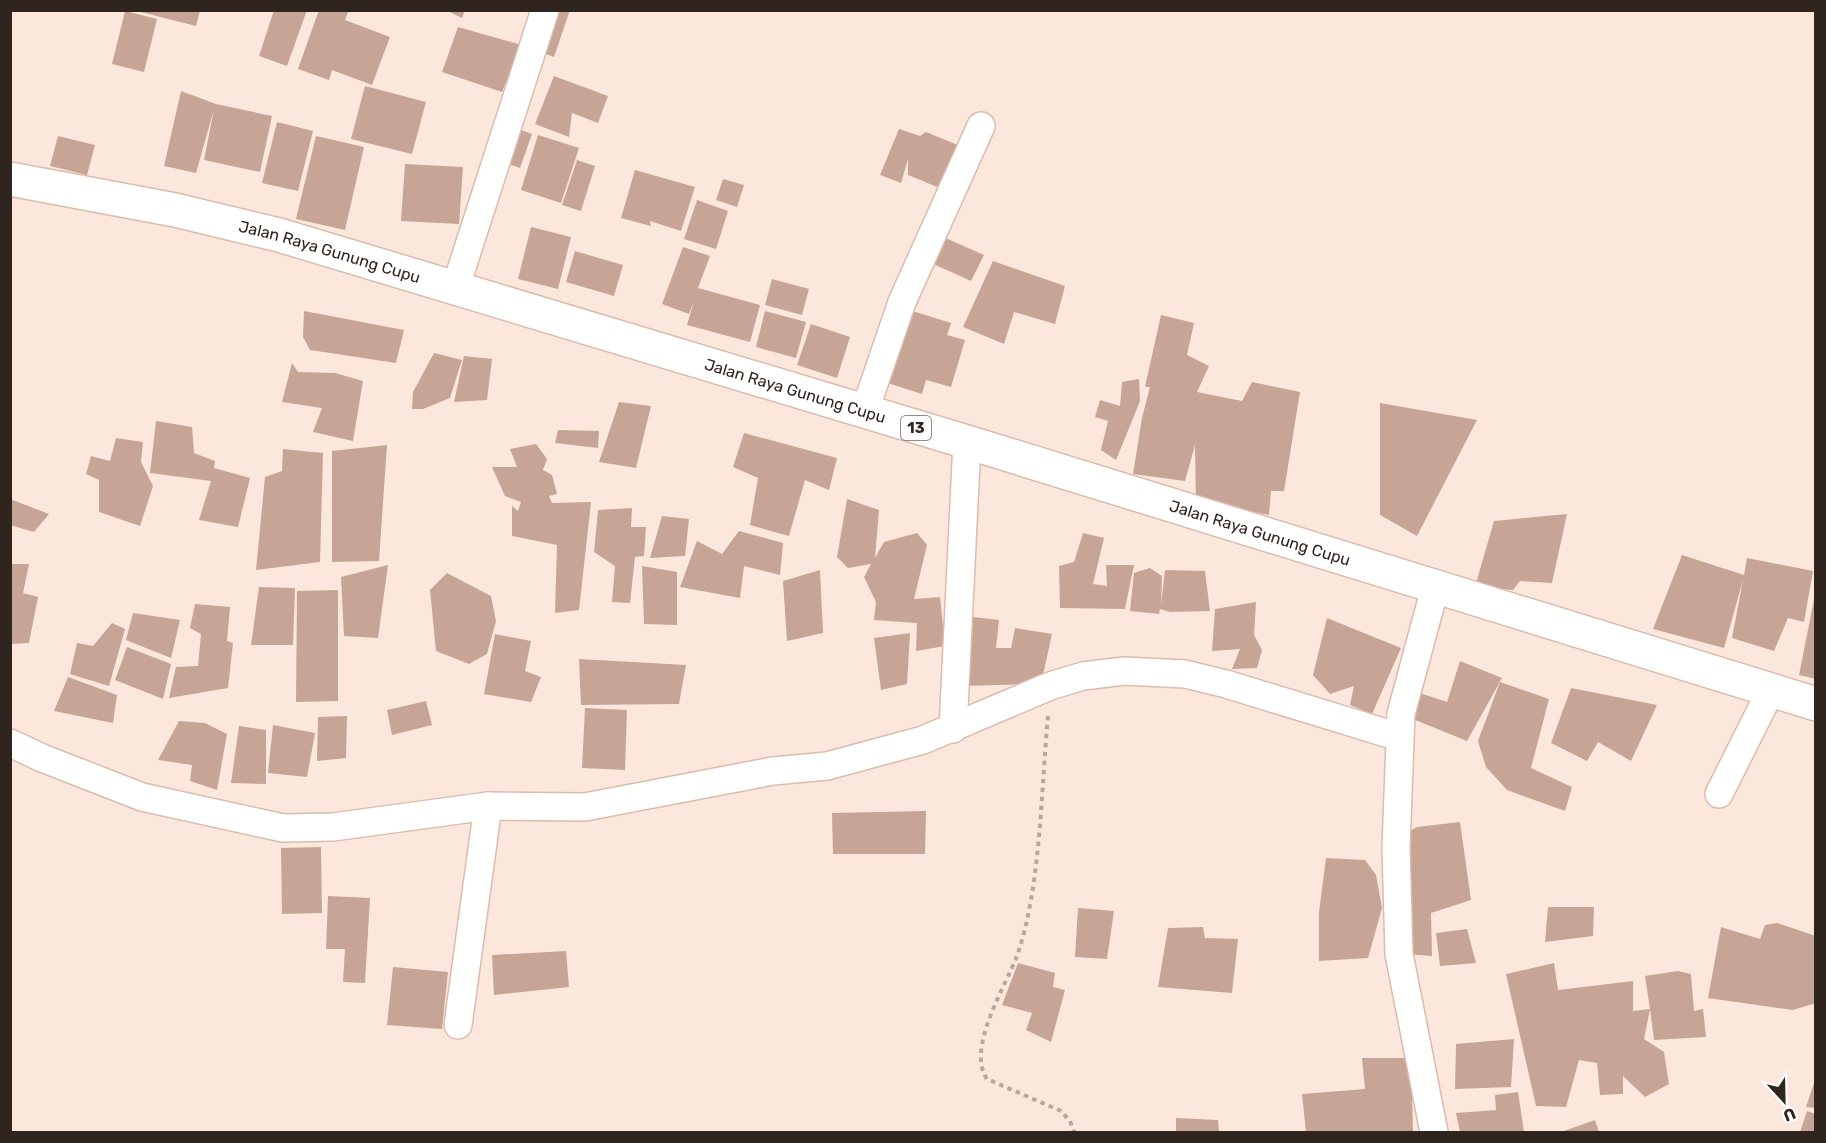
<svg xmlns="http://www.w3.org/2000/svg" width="1826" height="1143" viewBox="0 0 1826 1143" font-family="Rubik,sans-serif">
<rect width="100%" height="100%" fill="#fce7dd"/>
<g fill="#c6a596">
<polygon points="133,10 200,10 196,26"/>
<polygon points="274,10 307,10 287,66 259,56"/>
<polygon points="319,10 349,10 345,20 390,37 372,85 332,70 329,80 298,69"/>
<polygon points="446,10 465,10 462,18"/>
<polygon points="534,10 570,10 554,57 522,45"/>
<polygon points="125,11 157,19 144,72 112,64"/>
<polygon points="458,27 522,45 502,92 442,72"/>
<polygon points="554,76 608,96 598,123 572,113 569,137 535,124"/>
<polygon points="365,86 426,102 412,154 351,139"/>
<polygon points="181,91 216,104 272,116 260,172 204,160 214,109 196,173 164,166"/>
<polygon points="496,121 532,134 520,168 483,155"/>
<polygon points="277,122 313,131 298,191 262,183"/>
<polygon points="899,129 920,136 926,132 965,148 947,191 908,175 908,159 901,183 880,175"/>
<polygon points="538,135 579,148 561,203 521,190"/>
<polygon points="58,136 95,145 87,175 50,166"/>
<polygon points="316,136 364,147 345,230 296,219"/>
<polygon points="577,160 595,166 581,211 562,205"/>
<polygon points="405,164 463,167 459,224 401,221"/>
<polygon points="635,170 695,187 681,231 650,221 651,226 621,218"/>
<polygon points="723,179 744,185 737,207 716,200"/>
<polygon points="697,200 728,211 716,249 684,239"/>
<polygon points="531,227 571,237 558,289 518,279"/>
<polygon points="941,236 984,255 971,281 929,262"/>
<polygon points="683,247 710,256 698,288 760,305 750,342 687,325 694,301 689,314 662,304"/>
<polygon points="575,251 623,265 614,296 566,282"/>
<polygon points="993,261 1065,286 1055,324 1014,312 1004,344 963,327"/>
<polygon points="772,279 809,289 802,315 765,305"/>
<polygon points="903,308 951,323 947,335 965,340 951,387 926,380 922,394 881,381"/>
<polygon points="304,311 404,330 396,363 310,350 303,337"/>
<polygon points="765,311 806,322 796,358 756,347"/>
<polygon points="1161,315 1194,323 1187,355 1209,366 1197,392 1242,401 1252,382 1300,392 1284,491 1271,491 1269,515 1224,506 1196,507 1195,445 1185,481 1133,474 1142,418 1150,387 1145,387"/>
<polygon points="811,324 850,337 837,378 797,365"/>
<polygon points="434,353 462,360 450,398 423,409 412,409 413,392"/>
<polygon points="464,356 492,359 487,400 454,402"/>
<polygon points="292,363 298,372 335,373 363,381 353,441 313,432 322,408 282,402"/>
<polygon points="1139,379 1140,401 1116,460 1101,450 1108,421 1095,417 1100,400 1120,406 1122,382"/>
<polygon points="619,402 651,406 636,468 599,462"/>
<polygon points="1380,403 1477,420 1417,536 1380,515"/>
<polygon points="156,421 192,427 194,453 215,461 214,468 250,478 238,527 199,520 211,481 150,473"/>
<polygon points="558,430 599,431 598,448 555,443"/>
<polygon points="744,433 837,458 829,490 805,480 789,536 750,525 758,478 733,467"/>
<polygon points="116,438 143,442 141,462 153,486 140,526 99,512 99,480 86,474 91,456 110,461"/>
<polygon points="536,444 547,459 543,470 552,475 557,494 549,496 552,503 591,502 579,610 555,613 557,545 512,536 512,506 518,511 521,502 505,496 492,467 517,467 510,449"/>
<polygon points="387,445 379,561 332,562 332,451"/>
<polygon points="283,449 323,453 320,562 256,570 265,477 282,471"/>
<polygon points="10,499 49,514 34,532 10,525"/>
<polygon points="847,499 879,510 875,558 884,542 917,533 927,545 914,599 940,597 945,646 916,651 917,623 874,620 876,602 864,577 871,564 848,568 837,557"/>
<polygon points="632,508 631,527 646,527 644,556 635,557 630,603 612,602 615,566 594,552 598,510"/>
<polygon points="1567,514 1552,583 1520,581 1513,590 1475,587 1494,521"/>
<polygon points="662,516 689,519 685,556 650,558"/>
<polygon points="739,531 783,543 780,575 744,566 740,598 680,587 697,541 722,554"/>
<polygon points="1083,533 1104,538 1093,584 1107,586 1106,565 1134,565 1125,609 1060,608 1059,566 1074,562"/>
<polygon points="1682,555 1744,575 1747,558 1813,571 1804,622 1788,618 1774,651 1732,638 1743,580 1724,648 1653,629"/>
<polygon points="10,564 29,564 23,593 38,597 29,643 10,644"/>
<polygon points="388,565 378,638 344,636 341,577"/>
<polygon points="642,566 677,572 677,625 644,624"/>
<polygon points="1150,568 1162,576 1161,605 1165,570 1205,571 1210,611 1170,612 1160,609 1159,614 1130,611 1134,573"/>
<polygon points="820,570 823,633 787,641 783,581"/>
<polygon points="447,573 491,596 496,621 487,654 469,664 436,651 430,590"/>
<polygon points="259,587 295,588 293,645 251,645"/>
<polygon points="338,590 338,701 296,702 297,591"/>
<polygon points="1814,599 1816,599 1816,679 1799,675"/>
<polygon points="1256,602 1254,635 1262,650 1257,668 1232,669 1240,649 1212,651 1215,609"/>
<polygon points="195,604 230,607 227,641 233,643 228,688 169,698 176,667 198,666 201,634 190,628"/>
<polygon points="133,613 180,620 171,658 126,640"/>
<polygon points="965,616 999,620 996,648 1011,648 1015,628 1052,634 1041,684 959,686"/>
<polygon points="1327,618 1401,648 1372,714 1350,705 1354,686 1330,694 1313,675"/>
<polygon points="112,623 125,629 109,686 70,674 77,643 93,646"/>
<polygon points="910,633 907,684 881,690 874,638"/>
<polygon points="495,634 531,641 525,671 541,677 531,702 484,694"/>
<polygon points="127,647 171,664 163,699 115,680"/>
<polygon points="579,659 686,665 679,704 581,705"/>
<polygon points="1460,661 1502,678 1467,741 1403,715 1417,692 1447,702"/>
<polygon points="68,677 117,695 113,723 54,711"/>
<polygon points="1500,682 1549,699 1531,768 1572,787 1565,811 1507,790 1486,767 1478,741"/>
<polygon points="1571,688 1657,705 1631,761 1598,742 1587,761 1551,743"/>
<polygon points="426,701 432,725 392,735 387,710"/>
<polygon points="585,708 627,710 625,770 582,768"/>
<polygon points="347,716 346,758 317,761 318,717"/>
<polygon points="179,721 205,723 227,734 217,790 190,781 192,765 158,760"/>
<polygon points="273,725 315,733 307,777 268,773"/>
<polygon points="239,726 266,730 266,784 231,783"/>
<polygon points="926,811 925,854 833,854 832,813"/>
<polygon points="1460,822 1471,900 1431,913 1432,956 1406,954 1402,835 1417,827"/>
<polygon points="321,847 322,913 282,914 281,848"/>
<polygon points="1326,858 1365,860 1376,875 1382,908 1368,958 1319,961 1319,912"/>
<polygon points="328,896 370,898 365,983 343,982 345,949 326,949"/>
<polygon points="1548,907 1594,907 1593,936 1545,942"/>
<polygon points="1078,908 1114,911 1107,959 1075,957"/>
<polygon points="1777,923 1816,936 1816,1003 1793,1010 1708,998 1721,927 1760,939 1765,925"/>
<polygon points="1203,927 1205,938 1238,939 1232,993 1158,987 1168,928"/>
<polygon points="1467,929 1476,963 1440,966 1436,933"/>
<polygon points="566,951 569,987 494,995 492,955"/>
<polygon points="1018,963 1055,973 1053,987 1065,990 1051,1042 1026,1030 1032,1013 1002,1005"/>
<polygon points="1554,963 1558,990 1633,981 1633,1011 1650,1009 1645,976 1678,971 1691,974 1694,1011 1703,1009 1706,1037 1654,1040 1650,1009 1644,1039 1664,1052 1669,1084 1645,1097 1623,1076 1623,1094 1600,1095 1597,1063 1579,1060 1566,1107 1536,1106 1506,974"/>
<polygon points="393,967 448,972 442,1029 387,1025"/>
<polygon points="1514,1039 1511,1087 1455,1089 1456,1044"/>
<polygon points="1362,1058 1411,1058 1413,1132 1306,1132 1302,1094 1365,1089"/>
<polygon points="1815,1080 1816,1108 1806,1107"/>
<polygon points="1518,1092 1524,1132 1460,1132 1456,1113 1496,1110 1495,1095"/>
<polygon points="1807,1111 1816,1114 1816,1132 1800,1132"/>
<polygon points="1176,1118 1218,1120 1219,1132 1176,1132"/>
<polygon points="1595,1120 1599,1132 1561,1132"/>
</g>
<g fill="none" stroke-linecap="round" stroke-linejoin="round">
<defs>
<g id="street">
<polyline points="455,289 545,10"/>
<polyline points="864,413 902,302 981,126"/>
<polyline points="953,729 967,442"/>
<polyline points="10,743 42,758 142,797 283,828 333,827 488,806 585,807 773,771 827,766 923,740 1050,686 1083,676 1124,671 1185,674 1226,684 1399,737"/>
<polyline points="1719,794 1771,690"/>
<polyline points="458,1025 488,806"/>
<polyline points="1434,1132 1399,954 1396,848 1401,714 1435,588"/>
</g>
<g id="highway">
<path id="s1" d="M 10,179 L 175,210 L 279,235 L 967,442 L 1816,704"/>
</g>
</defs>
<use href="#street" stroke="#ddbbac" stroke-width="30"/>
<use href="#highway" stroke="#ddbbac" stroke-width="36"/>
<path stroke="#b9a79e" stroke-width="4" stroke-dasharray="4.5 4.5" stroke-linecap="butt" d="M 1048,716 C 1041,790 1041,887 1017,956 C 1005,987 966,1049 987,1079 L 1061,1111 L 1070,1121 L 1074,1132"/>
<use href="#street" stroke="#fff" stroke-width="27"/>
<use href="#highway" stroke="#fff" stroke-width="33"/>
</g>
<g text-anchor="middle" stroke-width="6" stroke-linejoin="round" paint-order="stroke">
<rect fill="#fff" stroke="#6e6662" stroke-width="1.5" x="901" y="416" width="30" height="24" rx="4.5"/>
<g font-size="15" font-weight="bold" fill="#30241e">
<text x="916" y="433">13</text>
</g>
<g font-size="16" fill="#30241e" stroke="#fff">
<text dy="6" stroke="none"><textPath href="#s1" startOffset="328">Jalan Raya Gunung Cupu</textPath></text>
<text dy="6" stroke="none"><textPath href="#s1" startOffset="814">Jalan Raya Gunung Cupu</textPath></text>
<text dy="6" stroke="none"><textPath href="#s1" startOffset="1300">Jalan Raya Gunung Cupu</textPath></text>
</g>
</g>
<rect width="1826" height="1143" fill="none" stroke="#30241e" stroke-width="24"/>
<g transform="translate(1784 1101) rotate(158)" stroke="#ffffff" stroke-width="4.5" paint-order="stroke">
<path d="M0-4.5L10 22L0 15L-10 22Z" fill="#30241e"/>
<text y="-9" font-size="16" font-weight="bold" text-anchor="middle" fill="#30241e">U</text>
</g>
</svg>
